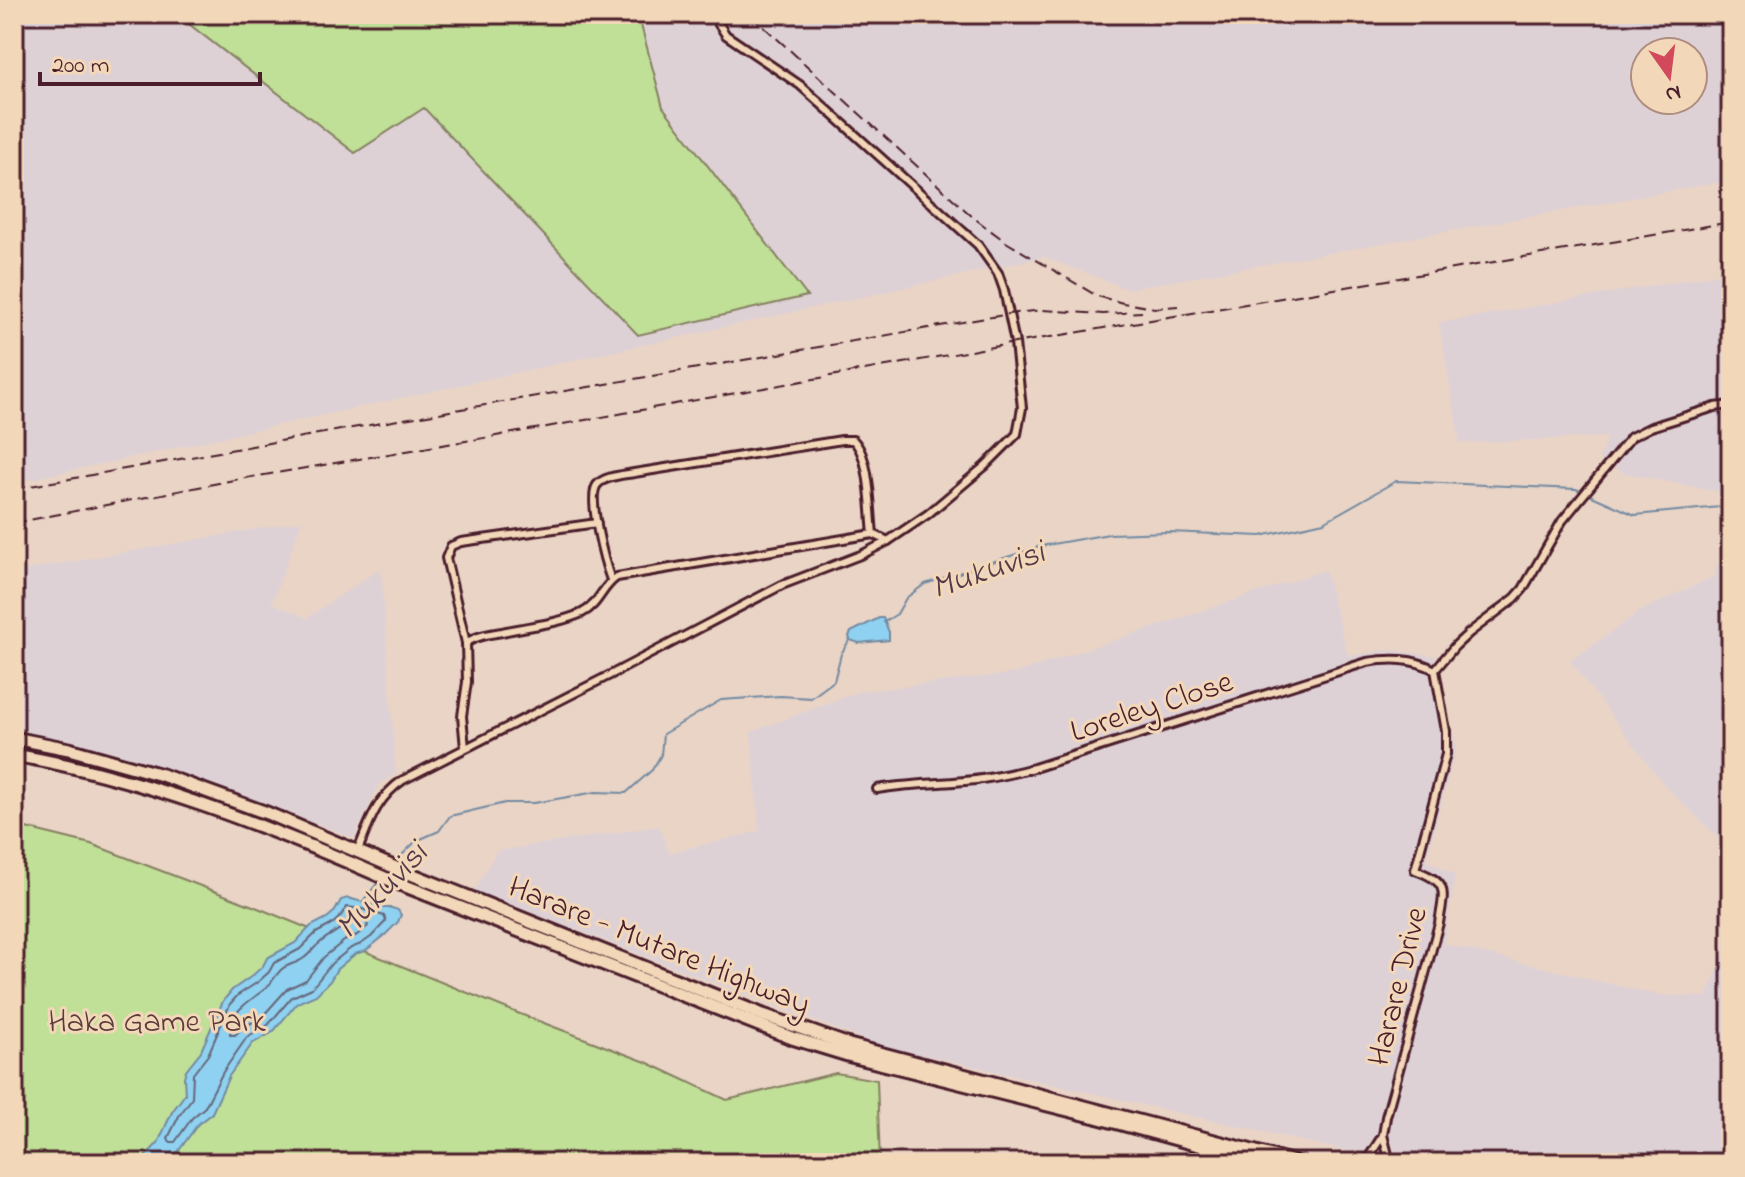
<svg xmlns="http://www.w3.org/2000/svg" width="1745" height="1177" viewBox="0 0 1745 1177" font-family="'Indie Flower',sans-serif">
<rect width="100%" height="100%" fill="#e9d4c6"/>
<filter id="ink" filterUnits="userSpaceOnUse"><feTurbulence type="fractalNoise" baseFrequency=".0125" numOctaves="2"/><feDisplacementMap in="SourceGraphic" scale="16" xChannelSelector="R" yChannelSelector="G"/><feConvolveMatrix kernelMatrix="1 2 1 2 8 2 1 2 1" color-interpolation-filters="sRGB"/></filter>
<g filter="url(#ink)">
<g fill="#ded1d6" fill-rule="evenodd">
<path d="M 14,14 L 176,14 L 355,153 L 424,108 L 638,335 L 806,295 L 663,107 L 638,14 L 1731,14 L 1731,180 L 1128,289 L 1044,257 L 14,483 ZM 1645,52 L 1693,52 L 1693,100 L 1645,100 Z"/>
<polygon points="1731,272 1731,491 1725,493 1624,473 1599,459 1607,437 1460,443 1439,323"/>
<polygon points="302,521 272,603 307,618 381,568 396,774 379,784 354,838 203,781 14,734 14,572"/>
<polygon points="1731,562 1731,850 1665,786 1570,661 1642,610 1715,576 1716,566"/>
<polygon points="1325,570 1348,656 1390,650 1435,656 1456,747 1426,860 1455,875 1444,944 1657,995 1705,997 1731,943 1731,1163 1400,1163 875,1044 474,891 497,851 659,826 669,853 759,831 751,732 858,692 1016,673"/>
</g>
<g fill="#c0df97" stroke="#857f61" stroke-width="2">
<polygon points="176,14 638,14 663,107 807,296 638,335 424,108 355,153"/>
<polygon points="14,825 91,844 253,906 520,1014 646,1062 727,1100 836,1073 877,1080 880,1163 14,1163"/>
</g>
<g fill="#8fd1f0" stroke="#738aa1" stroke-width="2">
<polygon points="879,618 883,618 889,632 889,640 859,643 850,640 849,636 851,632"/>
<polygon points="348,898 384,908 392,908 398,910 401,915 398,922 384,936 365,951 355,954 337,969 330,981 316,995 297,1003 273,1032 253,1043 229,1076 212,1113 198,1124 170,1163 139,1163 158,1143 172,1112 185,1094 184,1077 186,1070 201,1051 223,1001 232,990 252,976 263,966 267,958 295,943 311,926 327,918 335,911 341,900"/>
</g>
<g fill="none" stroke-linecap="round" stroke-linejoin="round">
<g stroke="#66667a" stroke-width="2">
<polygon points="347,907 362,909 384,916 386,921 371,937 361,944 351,948 332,963 312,988 292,997 268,1025 247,1037 223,1072 205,1107 192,1118 175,1142 170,1142 168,1138 179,1116 192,1098 193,1074 208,1055 230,1004 238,995 258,982 269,972 274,963 300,949 316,933 331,925 340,917"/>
<path d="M 352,919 L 366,921 L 368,926 L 357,935 L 344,941 L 324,957 L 306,980 L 287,989 L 262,1017 L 242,1028 L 235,1035 L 230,1035 C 230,1009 250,1002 266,988 C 272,983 276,974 282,969 C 288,964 298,963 304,958 C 311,953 315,946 322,941 C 332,933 343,929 352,919 Z"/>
</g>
<g stroke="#738aa1" stroke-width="2">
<polyline points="884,622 897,614 906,598 925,584 1041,546 1109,534 1169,532 1261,536 1324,522 1396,481 1576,489 1635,515 1731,506"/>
<polyline points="394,863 416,841 439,831 450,816 505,803 534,803 596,792 626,793 652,770 661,755 663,734 721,700 781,696 811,698 834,681 841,654 850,639"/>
<polyline points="363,901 380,880"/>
</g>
<defs>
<g id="street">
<path d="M 611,580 C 605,564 587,498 597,485 C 604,476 624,475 634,473 L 842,440 L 853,440 C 871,457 870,509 873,534"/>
<polyline points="466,643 446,558 451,546 461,542 597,523"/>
<path d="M 465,748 L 462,716 L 467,682 L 466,643 C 476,636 489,634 502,632 C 528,626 557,624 582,613 C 599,605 602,586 617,577 L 873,534 L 888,541"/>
<path d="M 877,789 C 906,784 936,784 965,781 C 989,779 1011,774 1034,768 L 1367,662 C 1391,658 1413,658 1435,670"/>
<path d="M 357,853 C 369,823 376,798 403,780 L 612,674 L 782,585 L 863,554 L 888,541 L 928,514 L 985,466 L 1017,434 L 1022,408 L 1015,343 L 1004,290 L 998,273 L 978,245 L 800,85 L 726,35 L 718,23 L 717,14"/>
<polyline points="1383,1135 1390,1163"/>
<path d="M 1365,1163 L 1383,1135 L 1386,1117 L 1439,923 C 1444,891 1450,883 1415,870 L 1446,754 L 1446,731 L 1435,670 L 1455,646 L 1469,633 L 1515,598 L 1523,589 L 1562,521 L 1631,437 L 1651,427 L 1715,407 L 1731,405"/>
</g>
<g id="highway">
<polyline points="14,738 69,749 162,775 267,813 396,868 763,1015 849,1045 1298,1163"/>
<path d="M 14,755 C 143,777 266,826 385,878 L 792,1038 L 851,1056 L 1096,1117 L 1264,1163"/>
</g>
</defs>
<use href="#street" stroke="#4a1f2b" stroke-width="12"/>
<use href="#highway" stroke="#4a1f2b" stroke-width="17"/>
<use href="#street" stroke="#f2d7b9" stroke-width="6"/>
<use href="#highway" stroke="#f2d7b9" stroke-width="11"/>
<g stroke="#4a1f2b" stroke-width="2" stroke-dasharray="12 6" stroke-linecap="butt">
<polyline points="750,14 974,218 1006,242 1097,296 1123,303 1155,308 1178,306"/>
<polyline points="14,489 335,431 1009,314 1042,310 1103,314 1142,312"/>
<polyline points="14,523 234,480 496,436 1015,343 1731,222"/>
</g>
</g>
</g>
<g text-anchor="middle" stroke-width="6" stroke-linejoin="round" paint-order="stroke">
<g font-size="32" fill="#4a1f2b" stroke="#f2d7b9">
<text transform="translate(1151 705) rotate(-18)" y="11">Loreley Close</text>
<text transform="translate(660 944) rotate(22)" y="11">Harare - Mutare Highway</text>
<text transform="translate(1396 986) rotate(-76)" y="11">Harare Drive</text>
</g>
<g font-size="32" fill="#5c3c3b" stroke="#f2d7b9">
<text x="157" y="1031">Haka Game Park</text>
</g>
<g font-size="34" font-style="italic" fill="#543a49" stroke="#f2d7b9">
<text transform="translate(987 568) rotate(-19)" y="12">Mukuvisi</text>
<text transform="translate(380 889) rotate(-47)" y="12">Mukuvisi</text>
</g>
</g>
<rect width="1745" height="1177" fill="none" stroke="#f2d7b9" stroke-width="48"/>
<rect x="24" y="24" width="1697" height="1129" fill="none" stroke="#4a1f2b" stroke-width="3" filter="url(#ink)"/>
<g transform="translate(1669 76) rotate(166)"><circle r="38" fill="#f2d7b9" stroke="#af8d80" stroke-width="2"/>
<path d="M0-6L14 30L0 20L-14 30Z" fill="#d1495b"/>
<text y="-12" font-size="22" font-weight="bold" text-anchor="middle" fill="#4a1f2b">N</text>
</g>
<path d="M40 72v12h220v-12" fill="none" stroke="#4a1f2b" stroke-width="4"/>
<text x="52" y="72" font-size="24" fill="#4a1f2b" stroke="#f2d7b9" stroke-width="6" paint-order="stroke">200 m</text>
</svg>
